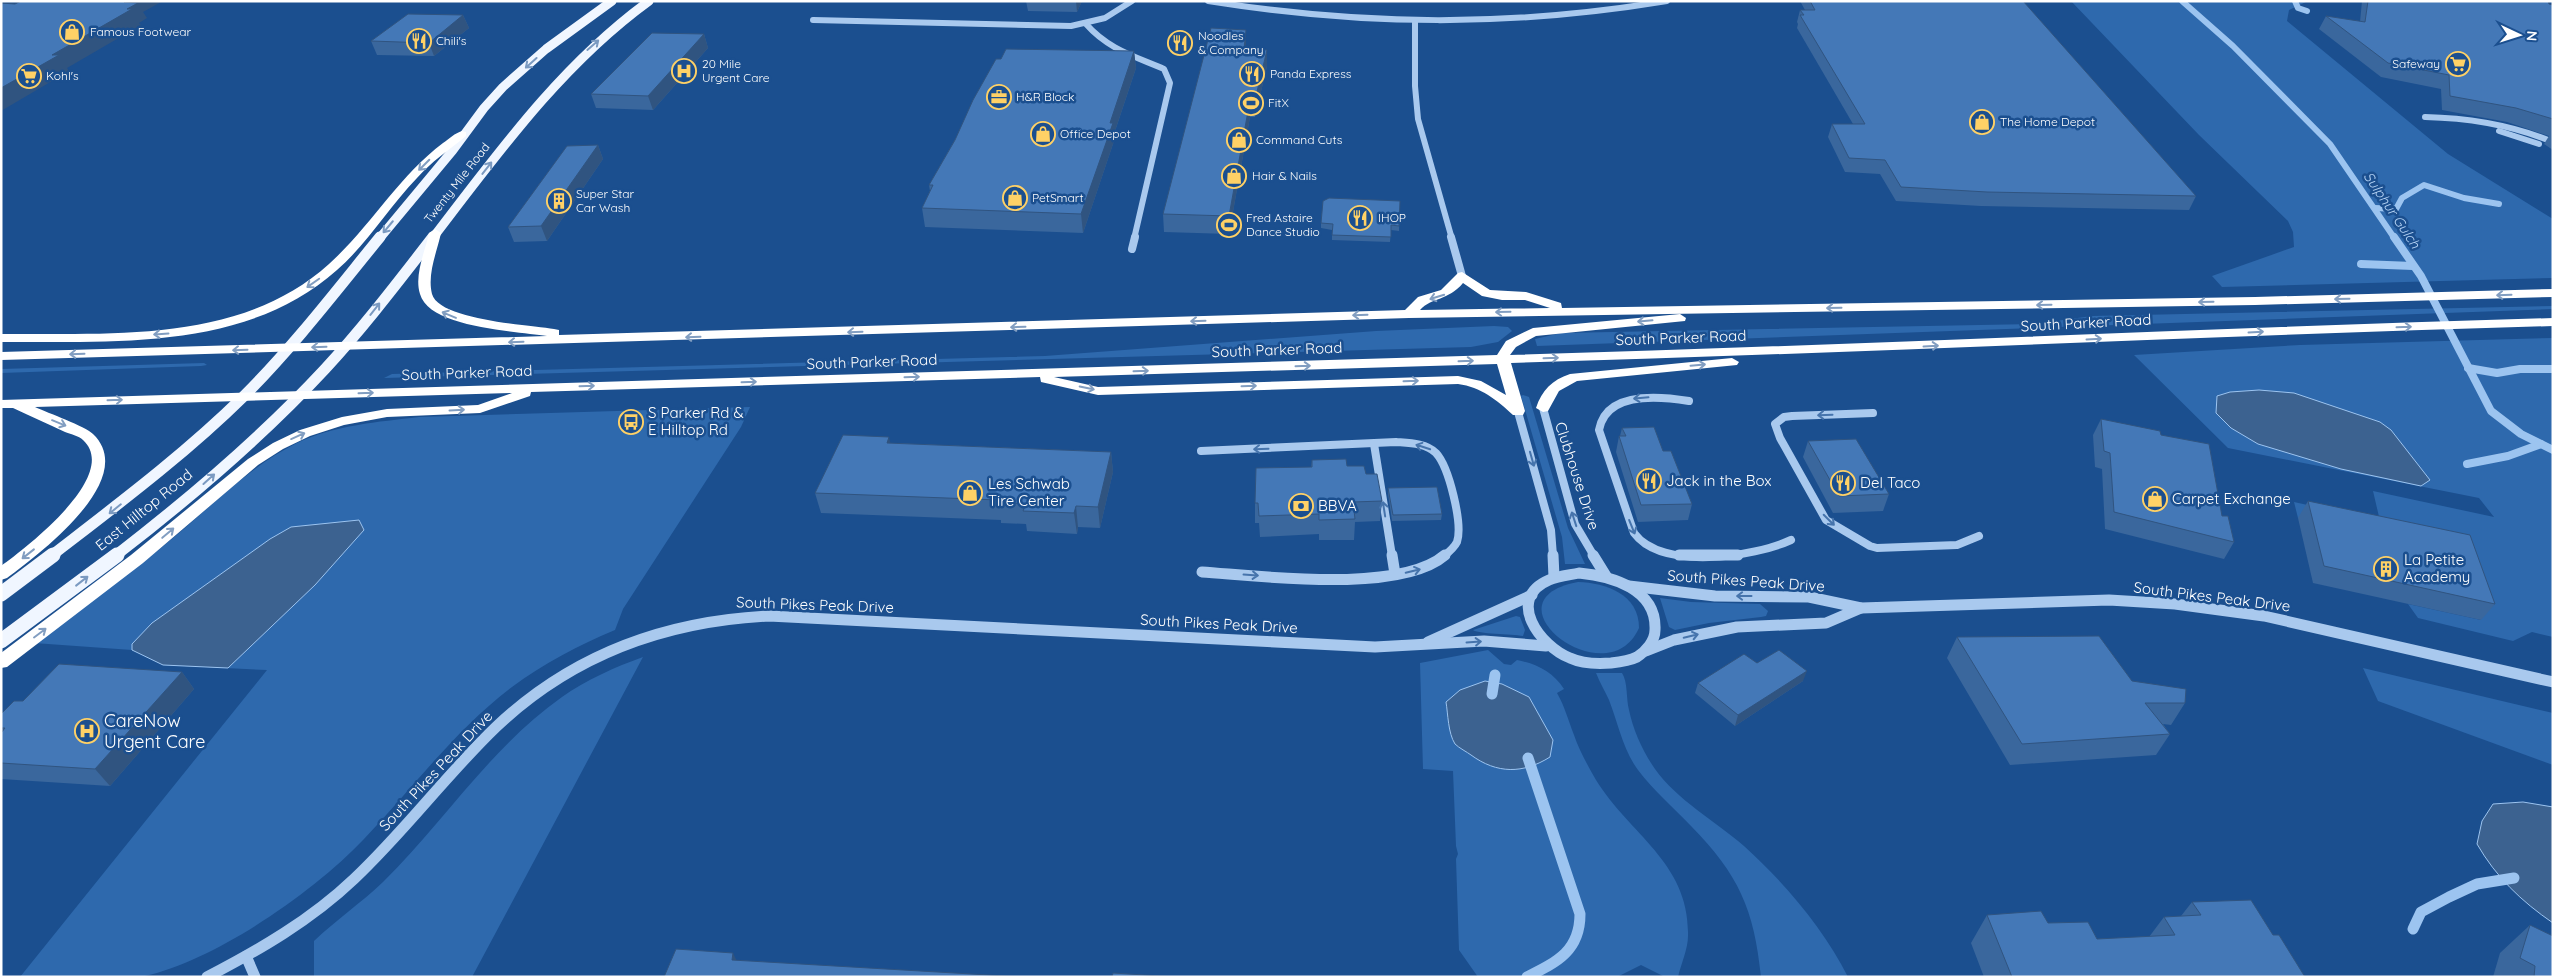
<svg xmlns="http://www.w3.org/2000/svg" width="2554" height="978" viewBox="0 0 2554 978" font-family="Quicksand,sans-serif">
<rect width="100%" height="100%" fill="#1b4f8f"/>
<g fill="#2e69ad">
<polygon points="2071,1 2308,1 2289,10 2287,21 2448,154 2553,219 2553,278 2222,287 2212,276 2294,247 2293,232 2288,221 2199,135"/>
<polygon points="2553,306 2553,309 1537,346 1535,339 1561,333 2034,324 2092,316"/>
<polygon points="1494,326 1508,327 1512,331 1498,342 1471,347 384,378 392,374 1045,356 1376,331"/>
<polygon points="2553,338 2553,637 2532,632 2513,641 2418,618 2408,604 2481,620 2457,552 2298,518 2294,502 2380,521 2373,491 2494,517 2479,498 2228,448 2134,355 2300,345"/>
<polygon points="204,363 207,365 201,366 1,373 1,369"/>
<polygon points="1523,395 1529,397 1568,528 1585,564 1565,564 1562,537 1521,396"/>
<path d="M 750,407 L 741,427 L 623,609 L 615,630 C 579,645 543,664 512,687 C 455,730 413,788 364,839 C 314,892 216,960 145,976 C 134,978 119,977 107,977 C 78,977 49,977 20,977 L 267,670 L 163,665 L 132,650 L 34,643 C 76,611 120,580 162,547 C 206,512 246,468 297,443 C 335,425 378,422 419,417 Z"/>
<path d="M 1578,582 C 1606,583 1639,594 1639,628 C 1607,699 1480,600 1578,582 Z"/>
<polygon points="1660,598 1691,602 1760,604 1768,611 1766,616 1761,617 1709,623 1675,630 1669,627"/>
<path d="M 1516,616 L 1520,617 L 1525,630 L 1523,636 C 1512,634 1477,634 1473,630 Z"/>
<path d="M 1488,650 L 1504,664 L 1511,665 L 1517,660 C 1537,664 1553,672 1564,689 L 1557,693 C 1565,707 1568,720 1574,735 C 1579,750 1588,766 1596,780 C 1630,835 1690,863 1688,936 C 1688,949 1681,964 1678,977 L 1665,977 L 1641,965 L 1617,977 L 1478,977 L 1459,950 L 1456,859 L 1458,854 L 1456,846 L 1453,771 L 1423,769 L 1420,663 Z"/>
<path d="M 643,657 L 472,977 L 314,977 L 314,941 C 336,920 361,903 383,882 C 444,822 491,747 562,697 C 586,680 615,667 643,657 Z"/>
<polygon points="2363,668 2553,713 2553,765 2378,701"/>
<path d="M 1596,673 L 1622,673 C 1628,682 1626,699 1629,710 C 1633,730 1643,752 1655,769 C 1677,800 1715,821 1744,846 C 1784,882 1824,929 1848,977 L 1761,977 C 1754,909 1739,875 1691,826 C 1673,807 1654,791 1638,770 C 1623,750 1618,723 1609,700 C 1605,691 1600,683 1596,673 Z"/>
</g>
<g fill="#3c6290" stroke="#9cc4f0">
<polygon points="2259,390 2294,393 2380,422 2391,430 2430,480 2421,486 2341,469 2258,444 2231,428 2216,413 2217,396 2230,392"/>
<polygon points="359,520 364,530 315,585 228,668 163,665 132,650 132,644 152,623 270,539 291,527"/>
<path d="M 1485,681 L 1502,684 L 1529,697 L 1553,740 L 1550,757 C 1523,774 1497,774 1471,755 C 1467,752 1459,748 1455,744 C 1448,733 1448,714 1446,702 L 1460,690 Z"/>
<path d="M 2523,802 L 2553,807 L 2553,923 C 2521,901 2496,877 2477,844 L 2482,821 L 2493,804 Z"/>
</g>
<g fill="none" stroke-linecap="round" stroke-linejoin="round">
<g stroke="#9cc4f0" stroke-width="6">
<polyline points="2182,1 2233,46 2330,144 2395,239"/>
<polyline points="2295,1 2298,8 2307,11"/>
<polyline points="2375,208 2396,209 2402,198 2424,185 2464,198 2499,204"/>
</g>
<g stroke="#9cc4f0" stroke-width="8">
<polyline points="2394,237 2421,276 2491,411 2521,434 2553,450"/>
<polyline points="2361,264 2413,266"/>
<polyline points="2468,368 2497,373 2520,369 2553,369"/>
<polyline points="2467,464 2508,456 2541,444"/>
</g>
<g stroke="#9cc4f0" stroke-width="11">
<polyline points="1492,694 1495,675"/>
<polyline points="2413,929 2421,912 2449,897 2477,884 2514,878"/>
<path d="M 1527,977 C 1557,962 1580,951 1580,914 L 1528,758"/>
</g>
<g stroke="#a9c9ee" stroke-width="6">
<path d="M 1208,1 C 1366,26 1509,27 1667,1"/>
<polyline points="813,20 1071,26 1105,18 1132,1"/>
<polyline points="1415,20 1415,86 1418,119 1452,239"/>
<path d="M 1086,24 C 1108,49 1134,56 1164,69 L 1170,83 L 1134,239"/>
<path d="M 2425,117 C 2470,118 2512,125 2553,142"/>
<polyline points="2499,131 2539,144"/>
</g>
<g stroke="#a9c9ee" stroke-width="8">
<polyline points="1451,237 1462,276"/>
<polyline points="1132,249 1135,237"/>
<path d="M 1689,401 C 1659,396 1606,391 1599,430 L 1634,533 C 1662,571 1754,557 1791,540"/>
<polyline points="1543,408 1575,524 1594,556"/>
<polyline points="1518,412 1551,530 1553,556"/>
<polyline points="1873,413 1792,416 1784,417 1775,424 1780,438 1826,520 1870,546 1877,548 1957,545 1979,536"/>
<polyline points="1374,444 1392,556"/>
<path d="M 1201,451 L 1396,442 C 1409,443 1426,443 1436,453 C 1449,467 1463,524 1457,542 C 1454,548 1449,552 1444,556"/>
</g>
<g stroke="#a9c9ee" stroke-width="11">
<polyline points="1392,555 1395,574"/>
<polyline points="1553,555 1554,577"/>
<polyline points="1593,555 1606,576"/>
<polyline points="1679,555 1738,555"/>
<path d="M 1202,572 C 1261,576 1400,594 1445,555"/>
<path d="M 1579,573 C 1612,576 1657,589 1655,630 C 1655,641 1646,651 1637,657 C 1629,661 1620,662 1611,663 C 1598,664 1583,664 1570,658 C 1540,646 1505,599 1549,580 C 1558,576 1570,575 1579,573 Z"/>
<polyline points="1629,586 1715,596 1809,597 1861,608 2109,600 2175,604 2264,616 2553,682"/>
<polyline points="1428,642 1532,595"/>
<polyline points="1646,651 1674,640 1737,627 1826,623 1861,608"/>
<polyline points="246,956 255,977"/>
<path d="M 207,977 C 259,950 311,920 354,879 C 405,831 446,775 496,727 C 573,654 665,621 769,616 L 1375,647 L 1484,641 L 1546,646"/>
</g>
<g stroke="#f0f6ff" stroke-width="9">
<polyline points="379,239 453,150 484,108 503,87 546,49 612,1"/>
<path d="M 432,239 C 498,153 561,65 649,1"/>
</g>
<g stroke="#f0f6ff" stroke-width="11">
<path d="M 51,556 C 117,505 184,455 244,396 C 293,347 336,291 380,237"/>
<path d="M 115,556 C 189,499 261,438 325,369 C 363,328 398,282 433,237"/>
</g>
<g stroke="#f0f6ff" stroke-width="15">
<polyline points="1,594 53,555"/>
<polyline points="1,641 117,555"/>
</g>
<g fill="#fff" fill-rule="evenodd">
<path d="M 462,131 L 466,132 L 466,136 C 449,150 431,162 417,178 C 389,207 368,243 337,270 C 246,351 116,341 1,342 L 1,334 C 113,333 240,344 329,264 C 371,226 398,177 443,143 C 449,139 455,133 462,131 Z"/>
<path d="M 435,229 L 441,233 C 437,252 427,274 432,294 C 439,320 529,325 554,329 L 559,330 L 559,335 L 1405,310 L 1418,297 L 1441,290 L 1458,273 L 1462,272 L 1490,290 L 1526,292 L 1561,303 L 1562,308 L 2255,297 L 2553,289 L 2553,297 L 2255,305 L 1409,318 L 1,360 L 1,352 L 547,336 C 517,331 429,328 420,294 C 414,275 425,252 429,233 ZM 1463,283 L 1482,296 L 1502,300 L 1525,300 L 1550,308 L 1420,310 C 1432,297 1448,301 1463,283 Z"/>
<path d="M 1680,314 L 1686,318 L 1685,321 L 1536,336 L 1516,347 L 1510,355 C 1858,345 2205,328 2553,318 L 2553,326 C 2205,336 1858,353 1511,363 L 1525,411 L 1523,415 L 1513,415 C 1497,400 1481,387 1458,384 L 1098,395 L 1041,382 L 1040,377 L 531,392 L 530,396 L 480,413 L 387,417 L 344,425 L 310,436 L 283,449 L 258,465 L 143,563 L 7,667 L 1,668 L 1,653 L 131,555 L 248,459 L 273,443 L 300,430 L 342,417 L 387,409 L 478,405 L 512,393 L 35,407 C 48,413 85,426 93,434 C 140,479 38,555 7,578 L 1,580 L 1,566 C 26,548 121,475 83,440 C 79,436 70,434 65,432 C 48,424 30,416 13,408 L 1,408 L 1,400 L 1497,355 L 1506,341 L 1533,328 ZM 1497,364 L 1506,395 L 1481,381 L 1458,376 L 1098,387 L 1054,377 Z"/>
<path d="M 1732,358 L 1739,362 L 1737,365 L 1577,381 L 1559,391 L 1548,411 L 1543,412 L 1536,408 C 1542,390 1552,380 1570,374 Z"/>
</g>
</g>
<g fill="#3a679d">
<polygon points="1026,1 1082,1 1077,12 1028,11"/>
<polygon points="1800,1 2023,1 2196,196 2189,210 1981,206 1896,201 1880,174 1845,172 1828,137 1832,124 1853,124 1797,28 1798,24 1797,22 1800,10 1805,10"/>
<polygon points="2362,1 2548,1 2549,4 2553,5 2553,150 2544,144 2549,136 2507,122 2442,110 2441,89 2381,77 2319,29 2326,16 2360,22"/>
<polygon points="463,15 469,28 434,56 377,55 371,41"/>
<polygon points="704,34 708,48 653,110 596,108 591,94"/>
<polygon points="1246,46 1246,49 1267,50 1267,66 1255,117 1250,117 1229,234 1164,232 1163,214"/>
<polygon points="1134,51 1136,68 1114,134 1114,141 1083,233 925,227 922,208 930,191 929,185 1001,59"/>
<polygon points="598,145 603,159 547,241 514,242 508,227"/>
<polygon points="1400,201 1399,231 1391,230 1390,242 1332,240 1332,230 1321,228 1321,223"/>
<polygon points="2101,419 2161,435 2222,516 2234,542 2224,559 2105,529 2102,469 2095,467 2093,435"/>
<polygon points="1622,428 1663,451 1692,504 1688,520 1638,522 1616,452 1619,436 1620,436"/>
<polygon points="1808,441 1889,494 1883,511 1833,513 1803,457"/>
<polygon points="891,443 1111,452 1113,472 1100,528 1078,527 1077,534 1027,531 1026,524 1001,523 1001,520 821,513 815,493"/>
<polygon points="1312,460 1347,466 1366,474 1382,501 1380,521 1355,522 1354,540 1319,540 1319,534 1260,537 1259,523 1255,523 1255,503 1311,467"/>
<polygon points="1388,488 1442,514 1441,520 1392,521 1388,494"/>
<polygon points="2308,501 2495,604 2481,620 2313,583 2298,518"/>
<polygon points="1957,637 2132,681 2185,703 2171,725 2163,724 2170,734 2156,755 2010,765 1947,658"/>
<polygon points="1757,663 1803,681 1735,726 1695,693 1698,683"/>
<polygon points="182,672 194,689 110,786 1,779 1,714 23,701"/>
<polygon points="2192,902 2273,935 2305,977 1984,977 1971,943 1987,915 2097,939 2149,937 2164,917 2181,916"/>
<polygon points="2530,925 2553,977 2493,977 2500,953"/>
</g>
<g fill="#305480">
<polygon points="126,1 163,1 143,12 147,18 139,23 141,25 67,68 69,71 1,111 1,88 52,55"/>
<polygon points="1076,1 1082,1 1077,12"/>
<polygon points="463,15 469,28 434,56 429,43"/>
<polygon points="1246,30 1246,46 1244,65 1244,49"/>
<polygon points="704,34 708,48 653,110 648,96"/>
<polygon points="1267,50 1267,66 1255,117 1255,100"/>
<polygon points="1134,51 1136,68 1114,134 1114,141 1083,233 1081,214 1110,123"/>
<polygon points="1250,100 1250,117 1229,234 1229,216"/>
<polygon points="598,145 603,159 547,241 541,226"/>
<polygon points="889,437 894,458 887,443"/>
<polygon points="1111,452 1113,472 1100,528 1098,507"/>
<polygon points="1076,506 1078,527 1077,534 1074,513"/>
<polygon points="1807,671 1803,681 1735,726 1738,715"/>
<polygon points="182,672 194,689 110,786 95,769"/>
<polygon points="733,953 742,972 732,960"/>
</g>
<g fill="#4478b7" stroke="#305480">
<polygon points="21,1 126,1 124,2 138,3 127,9 132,9 52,55 59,55 1,88 1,3 15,4"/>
<polygon points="1810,1 2023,1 2196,196 1987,192 1901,187 1885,160 1849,158 1832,124 1865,124 1800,15 1804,15 1800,10 1815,10"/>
<polygon points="2368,1 2548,1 2549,4 2553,5 2553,119 2516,108 2450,96 2449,75 2388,63 2326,16 2365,22"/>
<polygon points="408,14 463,15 429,43 371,41"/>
<polygon points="1211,28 1246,30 1244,49 1267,50 1255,100 1250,100 1229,216 1163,214"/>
<polygon points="652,33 704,34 648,96 591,94"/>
<polygon points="1006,49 1134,51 1110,123 1113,123 1081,214 922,208 933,185 929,185 955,140 973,100 996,59 1001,59"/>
<polygon points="598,145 541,226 508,227 567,146"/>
<polygon points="1329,198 1400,201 1399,226 1391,225 1391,237 1332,235 1333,224 1321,223 1323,201"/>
<polygon points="2101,419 2160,431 2161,435 2209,444 2222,516 2228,516 2234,542 2114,512 2110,453 2104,451"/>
<polygon points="1654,427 1663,451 1671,451 1692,504 1641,505 1619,436 1626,436 1622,428"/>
<polygon points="843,435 889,437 887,443 1111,452 1098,507 1076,506 1074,513 1023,511 1026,504 998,502 999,500 815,493"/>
<polygon points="1856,439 1889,494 1839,496 1808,441"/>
<polygon points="1346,459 1347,466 1364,466 1366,474 1377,474 1382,501 1353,502 1355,519 1319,520 1319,514 1259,516 1258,503 1255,503 1256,468 1312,467 1312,460"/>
<polygon points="1437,487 1442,514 1393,515 1388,488"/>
<polygon points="2308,501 2470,535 2495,604 2324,566"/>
<polygon points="2099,636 2132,681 2186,689 2185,703 2145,703 2170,734 2022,744 1957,637"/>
<polygon points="1779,650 1807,671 1738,715 1698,683 1744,654 1757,663"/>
<polygon points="59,664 182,672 95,769 1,763 1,733 5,728 1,728 1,714 14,701 23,701"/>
<polygon points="2251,900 2273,935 2279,935 2305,977 2012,977 1987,915 2041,911 2048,923 2088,922 2097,939 2175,935 2164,917 2201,915 2192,902"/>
<polygon points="2530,925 2553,936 2553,977 2534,977 2535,966 2520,958"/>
<polygon points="676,949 733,953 732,960 1023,977 664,977"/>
<polygon points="1113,973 1176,977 1112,977"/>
</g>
<defs><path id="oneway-shaft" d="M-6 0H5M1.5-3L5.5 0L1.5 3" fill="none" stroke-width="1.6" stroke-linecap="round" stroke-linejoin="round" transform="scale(1.25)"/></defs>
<g stroke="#7b9ac1">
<use href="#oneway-shaft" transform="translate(593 45) rotate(-41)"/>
<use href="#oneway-shaft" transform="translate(531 63) rotate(138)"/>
<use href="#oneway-shaft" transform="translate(487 168) rotate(-52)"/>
<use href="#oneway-shaft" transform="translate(388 227) rotate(130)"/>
<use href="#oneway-shaft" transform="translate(375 309) rotate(-52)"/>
<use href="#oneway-shaft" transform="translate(209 479) rotate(-42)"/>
<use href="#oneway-shaft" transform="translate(115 509) rotate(141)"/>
<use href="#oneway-shaft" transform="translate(82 581) rotate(-38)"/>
</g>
<g stroke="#829ec1">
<use href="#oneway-shaft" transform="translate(424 165) rotate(135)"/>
<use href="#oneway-shaft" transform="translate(313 283) rotate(145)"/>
<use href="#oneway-shaft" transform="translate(2504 295) rotate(178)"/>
<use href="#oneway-shaft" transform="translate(1437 297) rotate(163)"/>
<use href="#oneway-shaft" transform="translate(2342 299) rotate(179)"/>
<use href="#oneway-shaft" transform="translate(2206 302) rotate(179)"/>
<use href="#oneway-shaft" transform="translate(2044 305) rotate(179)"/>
<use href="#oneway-shaft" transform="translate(1834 308) rotate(179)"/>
<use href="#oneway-shaft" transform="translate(1503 312) rotate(179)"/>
<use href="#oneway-shaft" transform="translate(449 315) rotate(-157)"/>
<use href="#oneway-shaft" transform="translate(1360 315) rotate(178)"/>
<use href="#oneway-shaft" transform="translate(1198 321) rotate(178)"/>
<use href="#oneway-shaft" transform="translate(1645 321) rotate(175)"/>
<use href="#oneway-shaft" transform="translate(1018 327) rotate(178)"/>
<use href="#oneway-shaft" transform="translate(2404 327) rotate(-2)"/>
<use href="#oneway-shaft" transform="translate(855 332) rotate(178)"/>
<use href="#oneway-shaft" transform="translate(2256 332) rotate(-3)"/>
<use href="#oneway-shaft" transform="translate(161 334) rotate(176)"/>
<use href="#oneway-shaft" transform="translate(693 337) rotate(178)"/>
<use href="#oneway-shaft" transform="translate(2094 339) rotate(-3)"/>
<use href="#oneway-shaft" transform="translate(516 342) rotate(178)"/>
<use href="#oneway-shaft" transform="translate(1931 346) rotate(-3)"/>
<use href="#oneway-shaft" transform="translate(319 347) rotate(178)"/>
<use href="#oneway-shaft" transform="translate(240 350) rotate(178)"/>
<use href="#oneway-shaft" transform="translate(77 354) rotate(178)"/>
<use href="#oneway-shaft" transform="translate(1551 358) rotate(-2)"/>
<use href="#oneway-shaft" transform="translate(1466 361) rotate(-2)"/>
<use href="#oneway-shaft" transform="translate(1698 365) rotate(-5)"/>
<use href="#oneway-shaft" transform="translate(1303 366) rotate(-2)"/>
<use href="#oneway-shaft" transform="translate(1141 371) rotate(-2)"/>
<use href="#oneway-shaft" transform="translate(912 377) rotate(-2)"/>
<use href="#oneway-shaft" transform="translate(1411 381) rotate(-2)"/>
<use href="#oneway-shaft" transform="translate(749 382) rotate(-2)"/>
<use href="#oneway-shaft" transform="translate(587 386) rotate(-2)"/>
<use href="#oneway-shaft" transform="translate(1249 386) rotate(-2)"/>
<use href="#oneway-shaft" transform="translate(1087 388) rotate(12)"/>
<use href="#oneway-shaft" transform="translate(366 393) rotate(-2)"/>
<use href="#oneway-shaft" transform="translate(115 400) rotate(-2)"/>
<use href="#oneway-shaft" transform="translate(457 410) rotate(-3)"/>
<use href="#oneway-shaft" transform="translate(59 423) rotate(22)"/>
<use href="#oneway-shaft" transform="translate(298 436) rotate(-24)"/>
<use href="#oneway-shaft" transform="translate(168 533) rotate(-40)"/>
<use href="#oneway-shaft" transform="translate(28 554) rotate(142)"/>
<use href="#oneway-shaft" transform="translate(40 633) rotate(-37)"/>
</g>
<g stroke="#4674ac">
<use href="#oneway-shaft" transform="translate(1641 398) rotate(175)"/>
<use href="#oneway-shaft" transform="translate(1825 415) rotate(178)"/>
<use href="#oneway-shaft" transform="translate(1423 447) rotate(-162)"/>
<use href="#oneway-shaft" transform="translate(1261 449) rotate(178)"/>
<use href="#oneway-shaft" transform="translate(1532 459) rotate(74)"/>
<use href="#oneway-shaft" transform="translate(1384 509) rotate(-99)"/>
<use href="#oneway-shaft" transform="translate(1574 519) rotate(-108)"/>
<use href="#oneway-shaft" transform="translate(1829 520) rotate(45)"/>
<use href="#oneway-shaft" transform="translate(1632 527) rotate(68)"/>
<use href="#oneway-shaft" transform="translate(1413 571) rotate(-13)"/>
<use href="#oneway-shaft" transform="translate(1251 575) rotate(4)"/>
<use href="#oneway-shaft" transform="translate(1744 596) rotate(-180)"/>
<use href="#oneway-shaft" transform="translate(1691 636) rotate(-13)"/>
<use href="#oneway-shaft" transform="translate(1474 642) rotate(-4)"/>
</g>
<defs>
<symbol id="shop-ring" viewBox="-11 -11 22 22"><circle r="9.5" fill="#1b4f8f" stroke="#ffd166" stroke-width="1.5"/><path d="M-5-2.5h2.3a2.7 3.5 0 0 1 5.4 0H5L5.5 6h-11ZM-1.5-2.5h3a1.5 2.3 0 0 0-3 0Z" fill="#ffd166"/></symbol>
<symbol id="restaurant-ring" viewBox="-11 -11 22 22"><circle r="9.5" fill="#1b4f8f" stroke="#ffd166" stroke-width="1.5"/><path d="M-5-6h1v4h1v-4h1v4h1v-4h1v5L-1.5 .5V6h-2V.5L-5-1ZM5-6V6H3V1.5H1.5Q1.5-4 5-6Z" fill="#ffd166"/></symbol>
<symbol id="supermarket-ring" viewBox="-11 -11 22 22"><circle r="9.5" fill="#1b4f8f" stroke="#ffd166" stroke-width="1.5"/><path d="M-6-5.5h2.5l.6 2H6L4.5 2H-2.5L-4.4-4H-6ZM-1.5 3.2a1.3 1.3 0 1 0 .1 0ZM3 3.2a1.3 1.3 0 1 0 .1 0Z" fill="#ffd166"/></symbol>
<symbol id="hospital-ring" viewBox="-11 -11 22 22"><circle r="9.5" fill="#1b4f8f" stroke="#ffd166" stroke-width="1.5"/><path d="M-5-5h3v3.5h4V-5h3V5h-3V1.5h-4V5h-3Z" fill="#ffd166"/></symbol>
<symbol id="office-ring" viewBox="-11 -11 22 22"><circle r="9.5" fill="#1b4f8f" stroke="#ffd166" stroke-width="1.5"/><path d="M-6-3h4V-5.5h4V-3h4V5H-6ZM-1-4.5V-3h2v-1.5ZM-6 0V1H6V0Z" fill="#ffd166"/></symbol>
<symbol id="stadium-ring" viewBox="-11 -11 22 22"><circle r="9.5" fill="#1b4f8f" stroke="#ffd166" stroke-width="1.5"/><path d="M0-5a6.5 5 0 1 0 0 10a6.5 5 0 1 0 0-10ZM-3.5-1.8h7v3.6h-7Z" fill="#ffd166"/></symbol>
<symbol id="building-ring" viewBox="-11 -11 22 22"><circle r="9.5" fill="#1b4f8f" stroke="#ffd166" stroke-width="1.5"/><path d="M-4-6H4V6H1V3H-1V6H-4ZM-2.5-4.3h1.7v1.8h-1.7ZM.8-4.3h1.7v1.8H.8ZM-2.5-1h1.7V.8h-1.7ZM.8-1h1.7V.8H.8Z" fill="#ffd166"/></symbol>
<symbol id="bus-ring" viewBox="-11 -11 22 22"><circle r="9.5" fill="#1b4f8f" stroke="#ffd166" stroke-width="1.5"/><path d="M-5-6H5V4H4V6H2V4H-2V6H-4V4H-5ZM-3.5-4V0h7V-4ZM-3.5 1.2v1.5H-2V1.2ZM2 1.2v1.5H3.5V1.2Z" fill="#ffd166"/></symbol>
<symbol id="bank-ring" viewBox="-11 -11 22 22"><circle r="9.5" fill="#1b4f8f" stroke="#ffd166" stroke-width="1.5"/><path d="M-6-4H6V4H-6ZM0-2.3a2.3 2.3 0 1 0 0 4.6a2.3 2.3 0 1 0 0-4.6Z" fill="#ffd166"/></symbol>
</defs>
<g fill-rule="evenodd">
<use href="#shop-ring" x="58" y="18" width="28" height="28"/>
<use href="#restaurant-ring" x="405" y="27" width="28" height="28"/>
<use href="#restaurant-ring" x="1166" y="29" width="28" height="28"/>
<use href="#supermarket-ring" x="2444" y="50" width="28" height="28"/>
<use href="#hospital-ring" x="670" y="57" width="28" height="28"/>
<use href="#restaurant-ring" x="1238" y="60" width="28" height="28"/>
<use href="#supermarket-ring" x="15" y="62" width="28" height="28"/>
<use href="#office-ring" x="985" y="83" width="28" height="28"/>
<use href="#stadium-ring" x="1237" y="89" width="28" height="28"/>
<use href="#shop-ring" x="1968" y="108" width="28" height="28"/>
<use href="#shop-ring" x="1029" y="120" width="28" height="28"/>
<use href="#shop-ring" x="1225" y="126" width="28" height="28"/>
<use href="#shop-ring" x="1220" y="162" width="28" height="28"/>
<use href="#shop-ring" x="1001" y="184" width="28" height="28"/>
<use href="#building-ring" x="545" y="187" width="28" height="28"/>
<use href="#restaurant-ring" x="1346" y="204" width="28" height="28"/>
<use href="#stadium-ring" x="1215" y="211" width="28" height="28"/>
<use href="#bus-ring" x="617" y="408" width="28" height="28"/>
<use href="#restaurant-ring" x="1635" y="467" width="28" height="28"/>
<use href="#restaurant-ring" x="1829" y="469" width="28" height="28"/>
<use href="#shop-ring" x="956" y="479" width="28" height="28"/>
<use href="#shop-ring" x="2141" y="485" width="28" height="28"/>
<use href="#bank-ring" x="1287" y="492" width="28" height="28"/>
<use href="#building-ring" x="2372" y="555" width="28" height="28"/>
<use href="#hospital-ring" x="73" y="717" width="28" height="28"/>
</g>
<g text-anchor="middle" stroke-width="5" stroke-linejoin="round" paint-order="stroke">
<g font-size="12" fill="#fff" stroke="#1b4f8f" text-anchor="start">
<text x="90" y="36">Famous Footwear</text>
<text x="1198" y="40">Noodles<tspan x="1198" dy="14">&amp; Company</tspan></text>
<text x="436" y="45">Chili's</text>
<text x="702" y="68">20 Mile<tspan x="702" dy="14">Urgent Care</tspan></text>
<text x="2440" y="68" text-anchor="end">Safeway</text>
<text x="1270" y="78">Panda Express</text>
<text x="46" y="80">Kohl's</text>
<text x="1016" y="101">H&amp;R Block</text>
<text x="1268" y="107">FitX</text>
<text x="2000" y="126">The Home Depot</text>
<text x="1060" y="138">Office Depot</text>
<text x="1256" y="144">Command Cuts</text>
<text x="1252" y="180">Hair &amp; Nails</text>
<text x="576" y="198">Super Star<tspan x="576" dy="14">Car Wash</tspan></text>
<text x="1032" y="202">PetSmart</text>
<text x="1246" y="222">Fred Astaire<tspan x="1246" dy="14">Dance Studio</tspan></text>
<text x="1378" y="222">IHOP</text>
</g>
<g font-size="12" fill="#fff" stroke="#1b4f8f">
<text transform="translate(457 183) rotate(-52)" y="4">Twenty Mile Road</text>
</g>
<g font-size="14" font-style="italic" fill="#b5d3f5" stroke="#1b4f8f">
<text transform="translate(2392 210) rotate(56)" y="5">Sulphur Gulch</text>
</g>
<g font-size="15" fill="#fff" stroke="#1b4f8f">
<text transform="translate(2086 323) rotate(-3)" y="5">South Parker Road</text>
<text transform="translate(1681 338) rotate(-2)" y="5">South Parker Road</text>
<text transform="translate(1277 350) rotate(-2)" y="5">South Parker Road</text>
<text transform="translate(872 362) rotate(-2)" y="5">South Parker Road</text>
<text transform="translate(467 373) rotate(-2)" y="5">South Parker Road</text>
<text transform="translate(1577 476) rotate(72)" y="5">Clubhouse Drive</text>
<text transform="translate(144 510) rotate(-39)" y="5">East Hilltop Road</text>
<text transform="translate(1746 581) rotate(4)" y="5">South Pikes Peak Drive</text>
<text transform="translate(2212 597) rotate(7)" y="5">South Pikes Peak Drive</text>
<text transform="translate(815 605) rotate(2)" y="5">South Pikes Peak Drive</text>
<text transform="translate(1219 624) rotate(3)" y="5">South Pikes Peak Drive</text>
<text transform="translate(436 771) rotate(-47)" y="5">South Pikes Peak Drive</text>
</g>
<g font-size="15" fill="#fff" stroke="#1b4f8f" text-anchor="start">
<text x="648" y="418">S Parker Rd &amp;<tspan x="648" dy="17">E Hilltop Rd</tspan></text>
<text x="1666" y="486">Jack in the Box</text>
<text x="1860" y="488">Del Taco</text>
<text x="988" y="489">Les Schwab<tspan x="988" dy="17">Tire Center</tspan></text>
<text x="2172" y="504">Carpet Exchange</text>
<text x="1318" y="511">BBVA</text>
<text x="2404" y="565">La Petite<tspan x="2404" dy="17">Academy</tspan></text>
</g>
<g font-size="18" fill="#fff" stroke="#1b4f8f" text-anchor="start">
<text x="104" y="727">CareNow<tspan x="104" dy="21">Urgent Care</tspan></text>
</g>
</g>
<rect width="2554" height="978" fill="none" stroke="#ffffff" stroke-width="5"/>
<g transform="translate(2519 35) rotate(94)" stroke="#1b4f8f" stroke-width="4" paint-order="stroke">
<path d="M0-4L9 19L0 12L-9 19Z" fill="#ffffff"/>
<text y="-8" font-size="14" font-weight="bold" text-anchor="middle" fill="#ffffff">N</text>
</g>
</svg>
